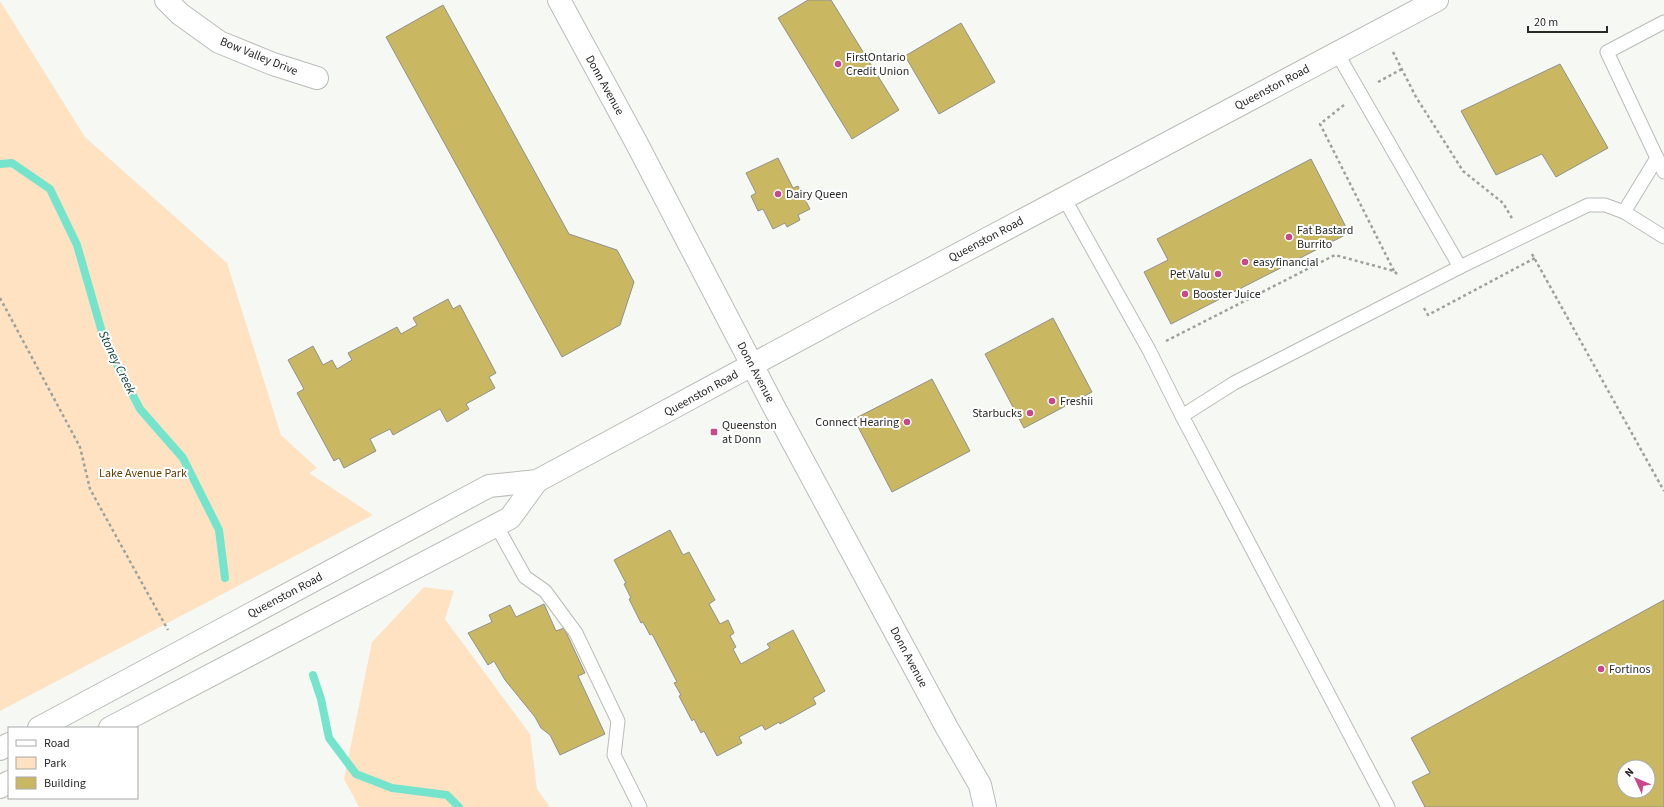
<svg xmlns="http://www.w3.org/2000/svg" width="1664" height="807" viewBox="0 0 1664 807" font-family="'Source Sans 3',sans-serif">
<rect width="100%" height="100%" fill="#f6f8f3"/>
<g fill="#fee2c2">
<polygon points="0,1 85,137 227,263 281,435 317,468 309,473 373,515 0,711"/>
<polygon points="424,587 454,591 445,619 530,734 537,789 550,807 359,807 344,779 372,642"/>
</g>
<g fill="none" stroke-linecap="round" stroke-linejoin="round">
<g stroke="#75e4cd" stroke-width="8">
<polyline points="0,164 12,163 50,189 77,245 104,339 140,409 183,458 219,530 225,578"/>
<polyline points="313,675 321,699 329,738 356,774 392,788 447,795 459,807"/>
</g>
</g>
<g fill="#c9b762" stroke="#91918c" fill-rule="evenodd">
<polygon points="808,0 831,0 899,110 852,139 778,18"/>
<polygon points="443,5 569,234 617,250 634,282 620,325 562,357 386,37"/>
<polygon points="961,23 995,82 939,114 905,56"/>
<polygon points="1560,64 1608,148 1556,177 1542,154 1496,175 1461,111"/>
<polygon points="778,158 793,188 798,186 810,209 798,215 800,220 787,227 785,223 773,229 763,209 758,211 751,196 756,193 746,173"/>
<polygon points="1311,159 1349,233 1171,324 1144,272 1168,260 1157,239"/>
<polygon points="448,299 453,309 460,305 496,373 489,377 495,388 466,404 469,409 447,422 440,409 393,435 390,429 370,439 376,451 344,468 339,458 334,461 297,393 304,389 288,360 313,346 323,365 332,360 337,369 352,360 348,353 397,327 401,334 417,325 413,318"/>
<polygon points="1053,318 1092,392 1024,428 985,354"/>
<polygon points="932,379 970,451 892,492 854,419"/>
<polygon points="670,530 683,555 689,552 715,600 709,604 720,624 728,620 734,633 730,636 736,647 733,649 741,664 770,648 767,644 793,630 825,691 813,698 816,704 780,724 779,722 765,730 762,725 739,737 742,743 717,756 704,731 701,733 694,719 692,721 679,696 681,695 674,683 677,682 652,634 650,635 643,622 641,623 629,599 631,598 624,584 626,583 614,560"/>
<path d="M 1664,600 L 1664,807 L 1425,807 L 1412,782 L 1430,773 L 1411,738 ZM 1624,767 L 1648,767 L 1648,791 L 1624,791 Z"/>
<polygon points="544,604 556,631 564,628 585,673 578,676 605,734 560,755 550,735 541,728 535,717 505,680 494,661 488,665 468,633 492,622 489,615 510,605 516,617"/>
</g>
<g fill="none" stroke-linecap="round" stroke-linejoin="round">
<defs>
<g id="lane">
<polyline points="1337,53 1460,267 1588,205 1605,205 1624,212 1664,237"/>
<polyline points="1657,158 1664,172"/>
<polyline points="1064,198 1149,350 1182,416 1388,807"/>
<polyline points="1624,212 1657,158 1607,52 1664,22"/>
<polyline points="1182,416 1234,383 1460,267"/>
<polyline points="496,525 525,577 545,591 576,633 618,721 614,755 640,807"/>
</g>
<g id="street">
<polyline points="166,0 180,14 219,42 273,64 317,78"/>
<polyline points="559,0 636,142 774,407 947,728 980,785 985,807"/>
</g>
<g id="primary">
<polyline points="39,728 489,486 537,481 876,298 1437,0"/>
<polyline points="110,728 510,518 537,481"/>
<polyline points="0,749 9,744"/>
<polyline points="0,787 9,782"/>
</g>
</defs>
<use href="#lane" stroke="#babcb8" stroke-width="15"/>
<use href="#street" stroke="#babcb8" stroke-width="24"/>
<use href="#primary" stroke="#babcb8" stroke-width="24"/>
<g stroke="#9ea09c" stroke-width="2.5" stroke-dasharray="3 3" stroke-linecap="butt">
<polyline points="1393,52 1416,97 1463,171 1503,203 1513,220"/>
<polyline points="1378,82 1402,69"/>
<polyline points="1344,105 1320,124 1394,271"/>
<polyline points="1532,254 1664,491"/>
<polyline points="0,298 80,447 90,489 168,630"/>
<polyline points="1424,308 1428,315 1535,258"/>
<polyline points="1166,341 1335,255 1394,271 1399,276"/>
</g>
<use href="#lane" stroke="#fff" stroke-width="13"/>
<use href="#street" stroke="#fff" stroke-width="22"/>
<use href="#primary" stroke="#fff" stroke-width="22"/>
</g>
<g fill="#ca478d" stroke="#fff" stroke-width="1.5">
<circle cx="838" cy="64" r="4"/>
<circle cx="778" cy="194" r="4"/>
<circle cx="1289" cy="237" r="4"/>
<circle cx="1245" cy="262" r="4"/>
<circle cx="1218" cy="274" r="4"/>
<circle cx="1185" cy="294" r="4"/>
<circle cx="1052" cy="401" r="4"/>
<circle cx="1030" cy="413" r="4"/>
<circle cx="907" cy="422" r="4"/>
<rect x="710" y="428" width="8" height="8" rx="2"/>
<circle cx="1601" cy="669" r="4"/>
</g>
<g text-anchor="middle" stroke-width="4" stroke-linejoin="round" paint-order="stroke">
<g font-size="12" fill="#292a28" stroke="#fff">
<text transform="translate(259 56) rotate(22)" y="4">Bow Valley Drive</text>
<text transform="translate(605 85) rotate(61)" y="4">Donn Avenue</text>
<text transform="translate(1272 87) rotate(-28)" y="4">Queenston Road</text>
<text transform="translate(986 239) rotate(-28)" y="4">Queenston Road</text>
<text transform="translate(756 372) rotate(62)" y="4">Donn Avenue</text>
<text transform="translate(701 393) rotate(-29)" y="4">Queenston Road</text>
<text transform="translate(285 595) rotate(-28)" y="4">Queenston Road</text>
<text transform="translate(909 657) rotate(62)" y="4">Donn Avenue</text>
</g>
<g font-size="12" fill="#292a28" stroke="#fff" text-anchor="start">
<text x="846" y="61">FirstOntario<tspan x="846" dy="14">Credit Union</tspan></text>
<text x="786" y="198">Dairy Queen</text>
<text x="1297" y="234">Fat Bastard<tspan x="1297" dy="14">Burrito</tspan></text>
<text x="1253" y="266">easyfinancial</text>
<text x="1210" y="278" text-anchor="end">Pet Valu</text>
<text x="1193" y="298">Booster Juice</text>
<text x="1060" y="405">Freshii</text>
<text x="1022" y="417" text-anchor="end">Starbucks</text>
<text x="899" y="426" text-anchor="end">Connect Hearing</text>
<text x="722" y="429">Queenston<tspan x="722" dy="14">at Donn</tspan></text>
<text x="1609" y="673">Fortinos</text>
</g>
<g font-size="12" fill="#613c02" stroke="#fff">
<text x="143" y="477">Lake Avenue Park</text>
</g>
<g font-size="13" font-style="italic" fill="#0a3e35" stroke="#fff">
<text transform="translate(118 362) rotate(64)" y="5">Stoney Creek</text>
</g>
</g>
<rect x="8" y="727" width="130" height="72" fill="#ffffff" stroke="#a9aaa9"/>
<rect x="16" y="740" width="20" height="6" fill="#ffffff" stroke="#a9aaa9"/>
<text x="44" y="747" font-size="12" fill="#292a28">Road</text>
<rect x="16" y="757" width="20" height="12" fill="#fee2c2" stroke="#a9aaa9"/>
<text x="44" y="767" font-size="12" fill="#292a28">Park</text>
<rect x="16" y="777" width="20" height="12" fill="#c9b762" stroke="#a9aaa9"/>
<text x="44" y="787" font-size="12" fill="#292a28">Building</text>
<g transform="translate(1636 779) rotate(314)"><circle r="19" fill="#ffffff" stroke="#a9aaa9"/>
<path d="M0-3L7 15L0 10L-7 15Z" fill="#ca478d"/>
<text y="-6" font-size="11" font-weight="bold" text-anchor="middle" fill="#292a28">N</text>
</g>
<path d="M1528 26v6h79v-6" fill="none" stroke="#292a28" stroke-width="2"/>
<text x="1534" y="26" font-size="12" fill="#292a28" stroke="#ffffff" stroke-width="3" paint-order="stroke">20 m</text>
</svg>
